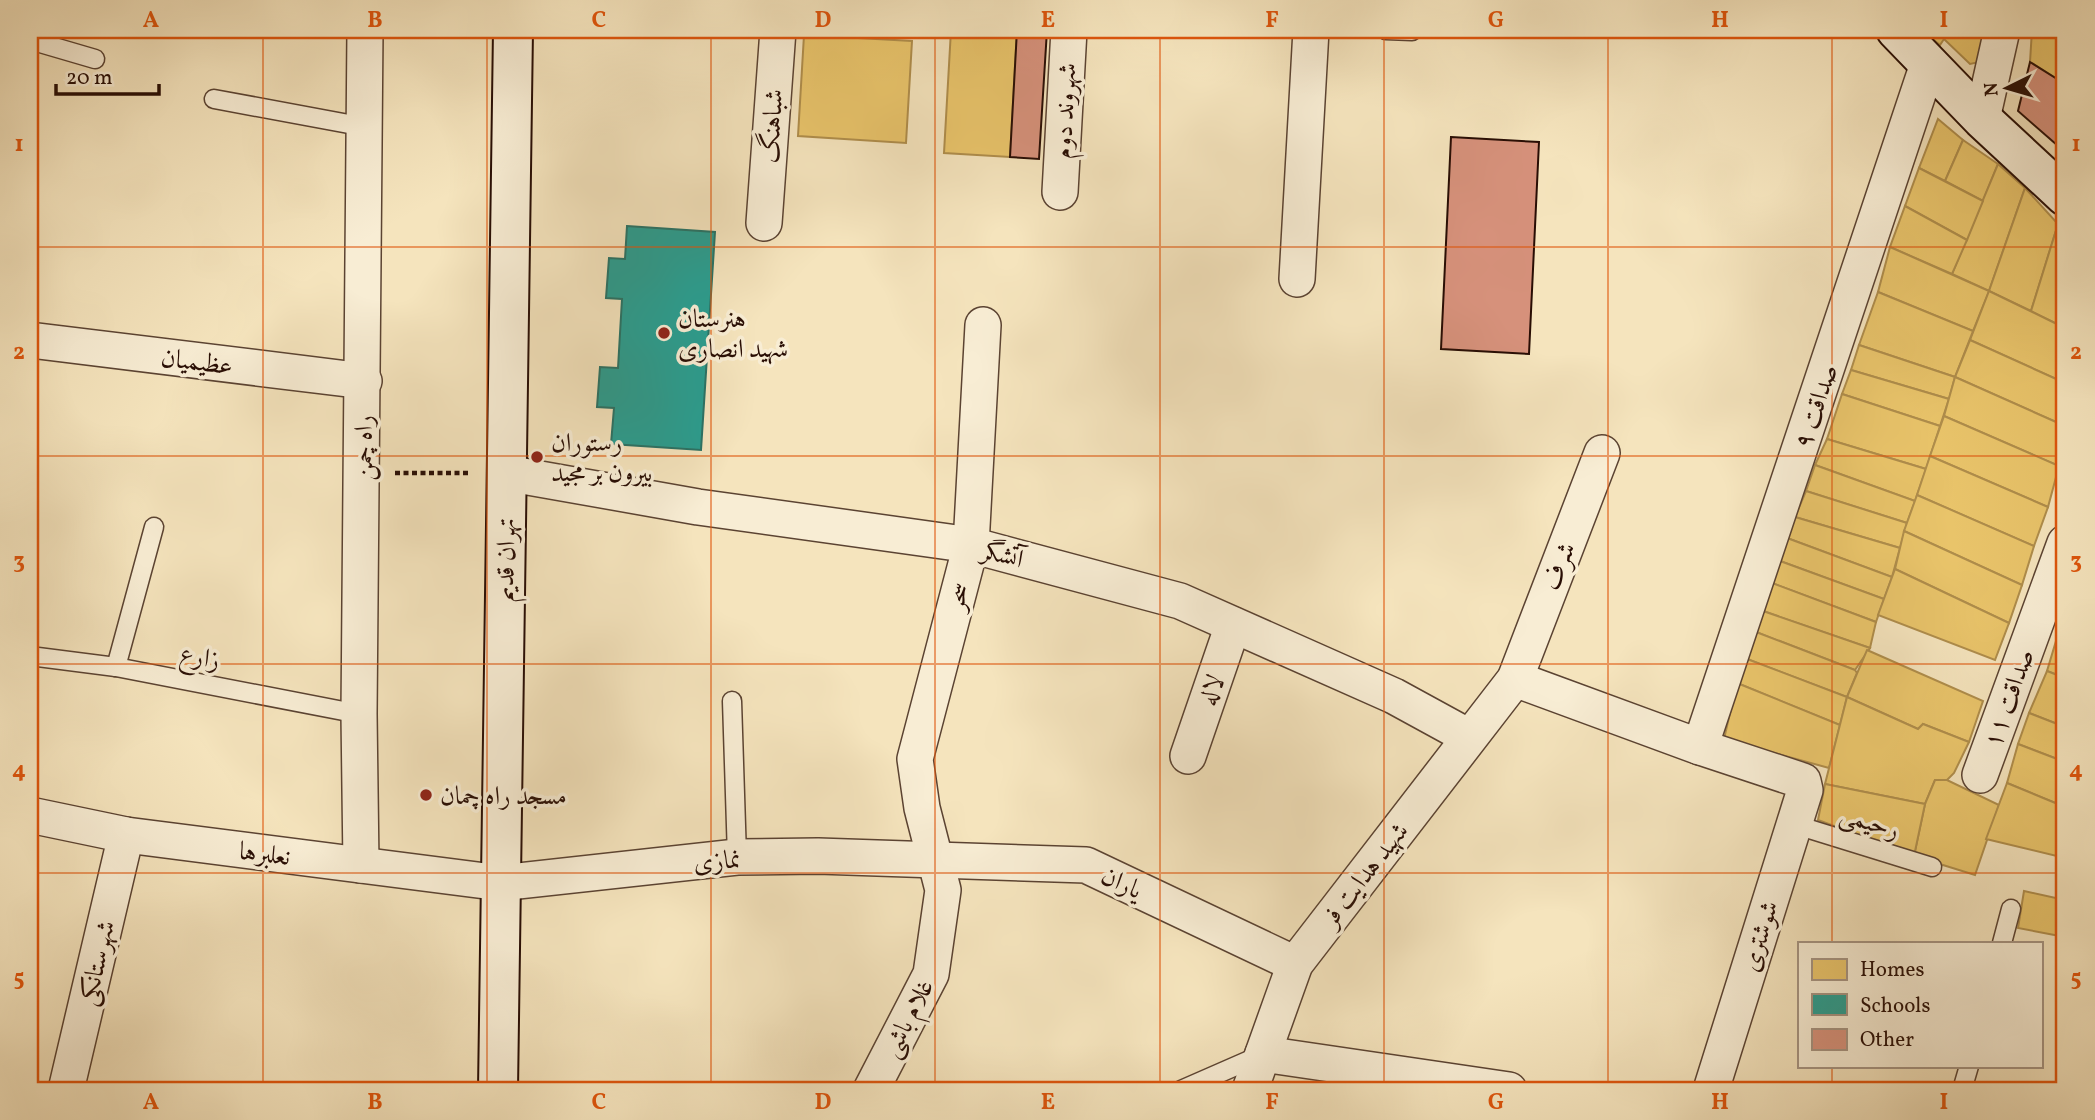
<svg xmlns="http://www.w3.org/2000/svg" width="2095" height="1120" viewBox="0 0 2095 1120" font-family="Vollkorn,Amiri,serif">
<rect width="100%" height="100%" fill="#f5e4bd"/>
<filter id="stains"><feTurbulence type="fractalNoise" baseFrequency=".00286" numOctaves="4"/><feColorMatrix values="0 0 0 0 .2 0 0 0 0 .09 0 0 0 0 .02 0 0 0 .5 -.17"/></filter>
<radialGradient id="worn" r=".72"><stop offset=".6" stop-color="#630" stop-opacity="0"/><stop offset="1" stop-color="#630" stop-opacity=".3"/></radialGradient>
<g fill="#e9c46a" stroke="#af8d4b" stroke-width="2">
<polygon points="951,30 1017,30 1010,157 944,153"/>
<polygon points="1921,30 1989,30 1984,61 1970,64 1944,39 1940,45"/>
<polygon points="2032,30 2055,30 2065,36 2065,84 2030,62"/>
<polygon points="804,35 912,41 906,143 798,136"/>
<polygon points="1938,119 1963,140 1945,181 1919,168"/>
<polygon points="1963,140 1998,164 1983,201 1945,181"/>
<polygon points="1998,164 2025,188 1989,291 1952,274"/>
<polygon points="1919,168 1983,201 1967,240 1905,206"/>
<polygon points="2025,188 2058,224 2031,311 1989,291"/>
<polygon points="1905,206 1967,240 1952,274 1890,247"/>
<polygon points="2058,224 2065,235 2065,328 2031,311"/>
<polygon points="1890,247 1989,291 1973,331 1878,292"/>
<polygon points="1989,291 2065,328 2065,383 1970,340"/>
<polygon points="1878,292 1973,331 1955,377 1859,345"/>
<polygon points="1970,340 2065,383 2065,426 1955,377"/>
<polygon points="1859,345 1955,377 1949,399 1851,370"/>
<polygon points="1851,370 1949,399 1940,426 1842,394"/>
<polygon points="1955,377 2065,426 2065,449 2059,466 1944,416"/>
<polygon points="1842,394 1940,426 1926,469 1827,439"/>
<polygon points="1944,416 2059,466 2048,507 1930,456"/>
<polygon points="1827,439 1926,469 1915,501 1815,465"/>
<polygon points="1930,456 2048,507 2034,546 1917,495"/>
<polygon points="1815,465 1915,501 1907,523 1806,491"/>
<polygon points="1806,491 1907,523 1900,548 1795,517"/>
<polygon points="1917,495 2034,546 2022,585 1904,531"/>
<polygon points="1795,517 1900,548 1892,577 1787,538"/>
<polygon points="1904,531 2022,585 2009,623 1895,569"/>
<polygon points="1787,538 1892,577 1884,599 1780,561"/>
<polygon points="1780,561 1884,599 1876,622 1772,583"/>
<polygon points="1895,569 2009,623 1995,660 1878,615"/>
<polygon points="1772,583 1876,622 1870,648 1763,611"/>
<polygon points="1763,611 1870,648 1855,670 1756,632"/>
<polygon points="2059,631 2065,633 2065,678 2047,671"/>
<polygon points="1756,632 1855,670 1857,673 1847,697 1747,659"/>
<polygon points="1867,650 1983,701 1969,742 1923,724 1918,729 1847,697"/>
<polygon points="1747,659 1847,697 1840,725 1737,683"/>
<polygon points="2047,671 2065,678 2065,727 2029,713"/>
<polygon points="1737,683 1840,725 1829,768 1724,739"/>
<polygon points="1847,697 1918,729 1923,724 1969,742 1954,773 1947,780 1935,780 1925,804 1825,784"/>
<polygon points="2029,713 2065,727 2065,762 2018,744"/>
<polygon points="2018,744 2065,762 2065,807 2007,783"/>
<polygon points="1935,780 1947,780 1999,805 1975,875 1914,856 1925,804"/>
<polygon points="2007,783 2065,807 2065,858 1986,839"/>
<polygon points="1825,784 1925,804 1914,856 1818,820"/>
<polygon points="2024,891 2065,900 2065,937 2018,928"/>
</g>
<polygon fill="#2a9d8f" stroke="#297265" stroke-width="2" points="627,226 715,232 701,450 611,444 614,408 597,407 600,367 618,368 622,299 606,298 609,258 625,259"/>
<g fill="#d6917b" stroke="#280d04" stroke-width="2">
<polygon points="1017,30 1047,30 1039,159 1010,157"/>
<polygon points="2030,62 2065,84 2065,152 2018,111"/>
<polygon points="1451,137 1539,142 1529,354 1441,349"/>
</g>
<g fill="none" stroke-linecap="round" stroke-linejoin="round">
<defs>
<g id="lane">
<polyline points="1386,30 1412,31"/>
<polyline points="30,40 95,59"/>
<polyline points="214,99 365,127"/>
<polyline points="30,656 116,667 359,714"/>
<polyline points="116,667 154,527"/>
<polyline points="732,701 737,857"/>
<polyline points="1793,824 1932,867"/>
<polyline points="2002,943 2011,909"/>
<polyline points="1181,1090 1261,1055"/>
<polyline points="1962,1090 1969,1066"/>
</g>
<g id="street">
<polyline points="1982,119 2002,30"/>
<polyline points="1060,192 1069,30"/>
<polyline points="764,223 778,30"/>
<polyline points="1297,279 1311,30"/>
<polyline points="30,340 364,381"/>
<polyline points="506,473 698,507 971,545 1180,601 1394,696 1469,737"/>
<polyline points="1515,679 1700,747 1803,781 1805,790 1711,1090"/>
<polyline points="1700,747 1928,64"/>
<polyline points="1188,756 1233,625"/>
<polyline points="1980,775 2065,543"/>
<polyline points="30,815 126,835 501,883 737,857 818,856 1086,865 1295,964"/>
<polyline points="361,865 359,714 365,30"/>
<polyline points="1263,1054 1509,1090"/>
<polyline points="66,1090 126,835"/>
<polyline points="871,1090 931,974 943,890 922,808 915,759 971,545 983,325"/>
<polyline points="1250,1090 1295,964 1515,679 1602,453"/>
</g>
<g id="secondary">
<polyline points="1896,30 1982,119 2065,196"/>
<polyline points="498,1090 513,30"/>
</g>
</defs>
<use href="#lane" stroke="#5b4332" stroke-width="21"/>
<use href="#street" stroke="#5b4332" stroke-width="38"/>
<use href="#secondary" stroke="#280d04" stroke-width="42"/>
<polyline stroke="#280d04" stroke-width="4.5" stroke-dasharray="5 3.5" stroke-linecap="butt" points="395,473 471,473"/>
<use href="#lane" stroke="#f8edd4" stroke-width="18"/>
<use href="#street" stroke="#f8edd4" stroke-width="35"/>
<use href="#secondary" stroke="#f8edd4" stroke-width="38"/>
</g>
<path fill="none" stroke="#de550c" stroke-width="2" stroke-opacity="0.55" d="M 263,30 L 263,1090M 487,30 L 487,1090M 711,30 L 711,1090M 935,30 L 935,1090M 1160,30 L 1160,1090M 1384,30 L 1384,1090M 1608,30 L 1608,1090M 1832,30 L 1832,943M 30,247 L 2065,247M 30,456 L 2065,456M 30,664 L 2065,664M 30,873 L 2065,873M 1832,1066 L 1832,1090"/>
<g fill="#8f2418" stroke="#f8edd4" stroke-width="2.5">
<circle cx="664" cy="333" r="7"/>
<circle cx="537" cy="457" r="7"/>
<circle cx="426" cy="795" r="7"/>
</g>
<g text-anchor="middle" stroke-width="7" stroke-linejoin="round" paint-order="stroke">
<g font-size="26" fill="#280d04" stroke="#f8edd4">
<text transform="translate(1064 111) rotate(-87)" y="9">شهروند دوم</text>
<text transform="translate(771 126) rotate(-86)" y="9">شباهنگ</text>
<text transform="translate(197 361) rotate(7)" y="9">عظیمیان</text>
<text transform="translate(1815 406) rotate(-71)" y="9">صداقت ۹</text>
<text transform="translate(363 448) rotate(-90)" y="9">راه چمن</text>
<text transform="translate(1003 554) rotate(15)" y="9">آتشگر</text>
<text transform="translate(505 560) rotate(-89)" y="9">تهران قدیم</text>
<text transform="translate(1558 566) rotate(-69)" y="9">شرف</text>
<text transform="translate(957 596) rotate(-75)" y="9">سحر</text>
<text transform="translate(200 656) rotate(11)" y="9">زارع</text>
<text transform="translate(1211 690) rotate(-71)" y="9">لاله</text>
<text transform="translate(2008 698) rotate(-70)" y="9">صداقت ۱۱</text>
<text transform="translate(1870 821) rotate(17)" y="9">رحیمی</text>
<text transform="translate(265 853) rotate(7)" y="9">نعلبرها</text>
<text transform="translate(717 860) rotate(-5)" y="9">نمازی</text>
<text transform="translate(1364 874) rotate(-52)" y="9">شهید هدایت فر</text>
<text transform="translate(1122 882) rotate(25)" y="9">یاران</text>
<text transform="translate(1759 936) rotate(-73)" y="9">شوشتری</text>
<text transform="translate(96 963) rotate(-77)" y="9">شهرستانکی</text>
<text transform="translate(907 1018) rotate(-63)" y="9">غلام باشی</text>
</g>
<g font-size="26" fill="#280d04" stroke="#f8edd4" text-anchor="start">
<text x="678" y="327">هنرستان<tspan x="678" dy="30">شهید انصاری</tspan></text>
<text x="551" y="451">رستوران<tspan x="551" dy="30">بیرون بر مجید</tspan></text>
<text x="440" y="804">مسجد راه چمان</text>
</g>
</g>
<rect width="2095" height="1120" fill="none" stroke="#f5e4bd" stroke-width="77"/>
<rect x="1798" y="942" width="245" height="126" fill="#f8edd4" stroke="#a59381" stroke-width="2"/>
<rect x="1812" y="959" width="35" height="21" fill="#e9c46a" stroke="#a59381" stroke-width="2"/>
<text x="1860" y="976" font-size="21" fill="#280d04">Homes</text>
<rect x="1812" y="994" width="35" height="21" fill="#2a9d8f" stroke="#a59381" stroke-width="2"/>
<text x="1860" y="1012" font-size="21" fill="#280d04">Schools</text>
<rect x="1812" y="1029" width="35" height="21" fill="#d6917b" stroke="#a59381" stroke-width="2"/>
<text x="1860" y="1046" font-size="21" fill="#280d04">Other</text>
<g transform="translate(2007 88) rotate(265)" stroke="#f8edd4" stroke-width="5" paint-order="stroke">
<path d="M0-5L12 26L0 18L-12 26Z" fill="#280d04"/>
<text y="-10" font-size="19" font-weight="bold" text-anchor="middle" fill="#280d04">N</text>
</g>
<path d="M56 84v10h103v-10" fill="none" stroke="#280d04" stroke-width="3.5"/>
<text x="66" y="84" font-size="21" fill="#280d04" stroke="#f8edd4" stroke-width="5" paint-order="stroke">20 m</text>
<rect x="38" y="38" width="2018" height="1044" fill="none" stroke="#de550c" stroke-width="2.5"/>
<g font-size="23" text-anchor="middle" font-weight="bold" fill="#de550c">
<text x="151" y="27">A</text>
<text x="375" y="27">B</text>
<text x="599" y="27">C</text>
<text x="823" y="27">D</text>
<text x="1048" y="27">E</text>
<text x="1272" y="27">F</text>
<text x="1496" y="27">G</text>
<text x="1720" y="27">H</text>
<text x="1944" y="27">I</text>
<text x="19" y="151">1</text>
<text x="2076" y="151">1</text>
<text x="19" y="359">2</text>
<text x="2076" y="359">2</text>
<text x="19" y="568">3</text>
<text x="2076" y="568">3</text>
<text x="19" y="777">4</text>
<text x="2076" y="777">4</text>
<text x="19" y="985">5</text>
<text x="2076" y="985">5</text>
<text x="151" y="1109">A</text>
<text x="375" y="1109">B</text>
<text x="599" y="1109">C</text>
<text x="823" y="1109">D</text>
<text x="1048" y="1109">E</text>
<text x="1272" y="1109">F</text>
<text x="1496" y="1109">G</text>
<text x="1720" y="1109">H</text>
<text x="1944" y="1109">I</text>
</g>
<rect width="100%" height="100%" filter="url(#stains)"/>
<rect width="100%" height="100%" fill="url(#worn)"/>
</svg>
